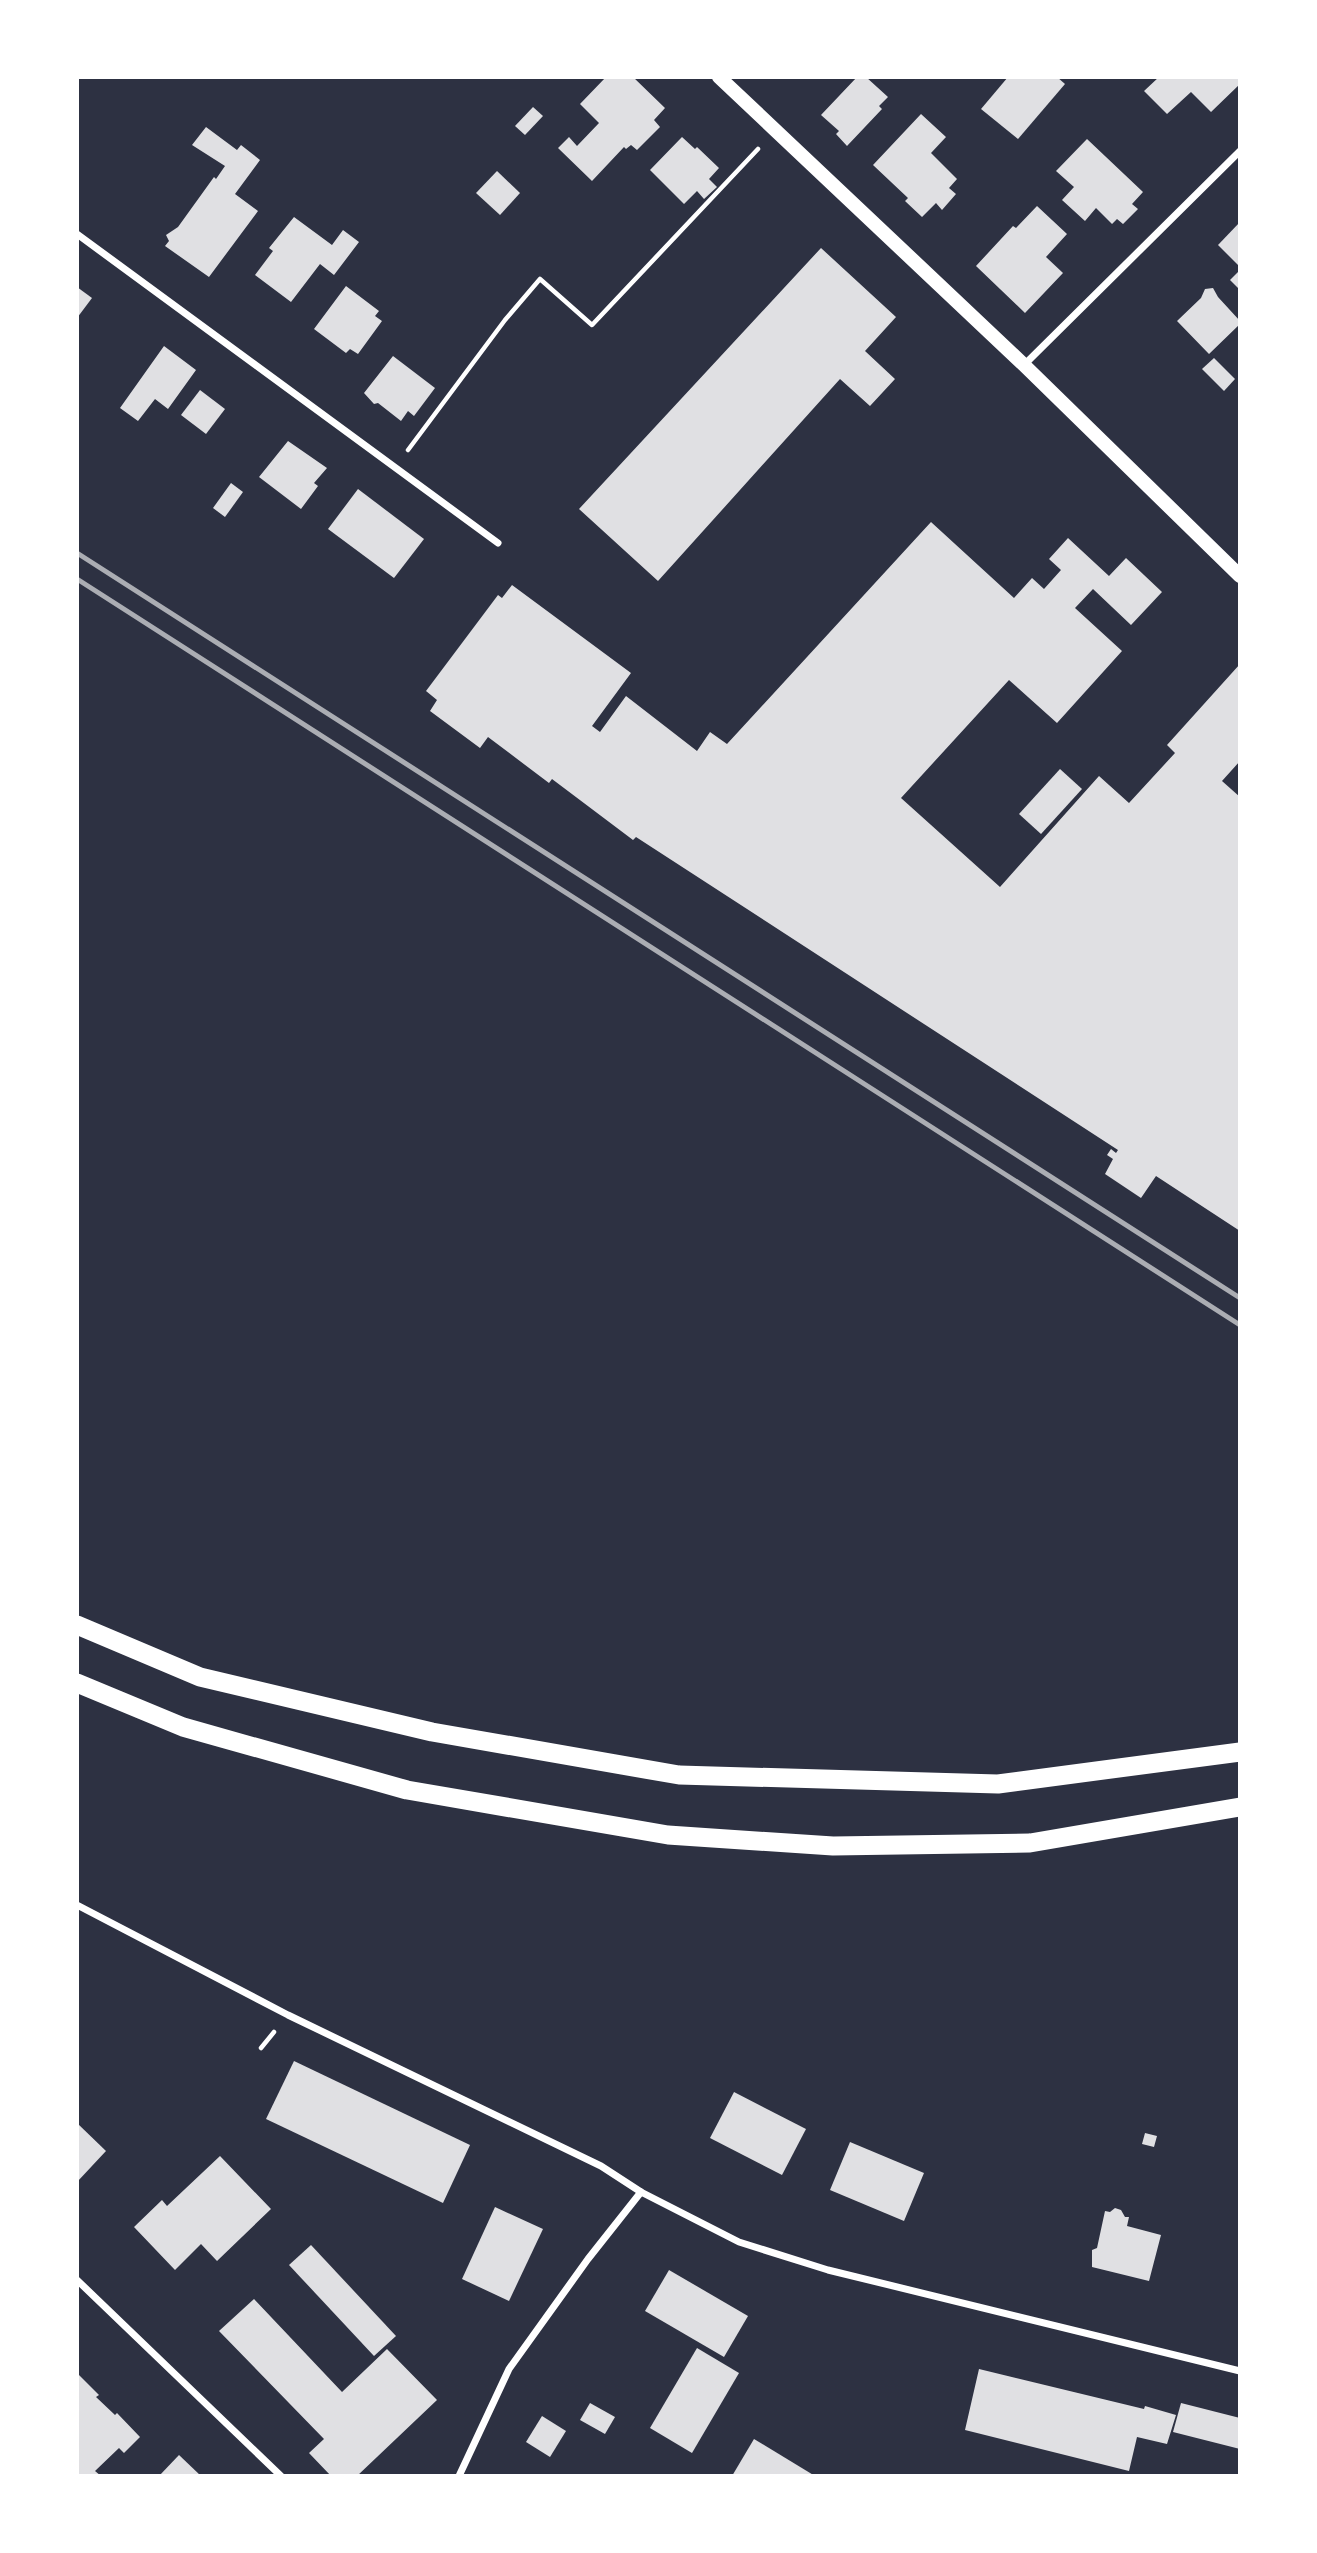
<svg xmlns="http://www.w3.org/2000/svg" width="1317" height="2553" viewBox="0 0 1317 2553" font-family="Lato,sans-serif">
<rect width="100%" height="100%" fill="#2d3142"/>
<g fill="#e0e0e3">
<polygon points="606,77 633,77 665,108 654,120 660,127 637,150 631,145 626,149 624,147 592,181 558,148 569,137 577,146 599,123 580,104"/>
<polygon points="857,77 866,77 888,97 879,106 882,109 847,146 836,134 839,131 821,115"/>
<polygon points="1008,77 1057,77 1065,84 1018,139 981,109"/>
<polygon points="1159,77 1240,77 1240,84 1211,112 1191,92 1167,114 1144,91"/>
<polygon points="533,107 543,116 525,135 515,126"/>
<polygon points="921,114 946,137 931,153 957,179 949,188 956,194 942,210 936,203 922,217 905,201 908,198 873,165"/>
<polygon points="206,127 237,150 241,145 260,160 235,194 258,211 209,277 165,246 169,241 166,235 178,227 214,177 216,179 225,166 192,145"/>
<polygon points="682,137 695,149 697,147 719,168 709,179 717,187 704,199 697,191 684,204 650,170"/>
<polygon points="1087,139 1143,192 1132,204 1138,209 1123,224 1117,219 1112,224 1096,208 1085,221 1062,200 1074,187 1056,171"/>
<polygon points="497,171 520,193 500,215 476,193"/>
<polygon points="1037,206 1067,234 1046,257 1063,273 1025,313 976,266 1013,226 1016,228"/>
<polygon points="294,217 332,245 343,230 359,242 334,275 320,264 291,302 255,275 273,251 269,248"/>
<polygon points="1240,222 1240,267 1218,245"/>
<polygon points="821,248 896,317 865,351 895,379 870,406 840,379 658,581 579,509"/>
<polygon points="1240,270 1240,290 1230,280"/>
<polygon points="346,286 379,311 375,316 382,321 358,354 350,349 346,353 314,329"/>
<polygon points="77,287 92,298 77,318"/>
<polygon points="1213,288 1218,297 1240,321 1240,324 1209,354 1177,321 1201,298 1205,289"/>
<polygon points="164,346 196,370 168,409 155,399 138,421 120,408"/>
<polygon points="393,356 435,388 414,416 408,411 401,421 378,403 374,404 364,393"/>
<polygon points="1214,358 1235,379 1224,391 1202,369"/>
<polygon points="200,390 225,409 206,434 181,415"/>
<polygon points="288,441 327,468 314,483 318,486 301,509 259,477"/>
<polygon points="231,483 243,492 225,517 213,508"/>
<polygon points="358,489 424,539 394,578 328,529"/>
<polygon points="931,522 1014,598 1032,578 1044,589 1061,570 1049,559 1068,538 1109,576 1126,558 1162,592 1131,625 1093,589 1075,608 1122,651 1057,723 1009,680 901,798 1000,887 1099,776 1129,803 1175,753 1167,745 1240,664 1240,761 1222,781 1240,797 1240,1231 1156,1176 1141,1198 1105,1174 1113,1159 1107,1155 1111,1149 1116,1153 1118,1150 636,837 633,840 552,779 549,783 488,737 480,748 430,711 437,700 426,691 498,595 502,598 512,585 631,673 592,726 600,732 626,696 697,751 710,732 727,744"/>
<polygon points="1060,769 1082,789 1041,834 1019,814"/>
<polygon points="294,2061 470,2145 443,2203 266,2119"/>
<polygon points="734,2092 806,2129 782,2175 710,2138"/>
<polygon points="77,2123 106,2151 77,2182"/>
<polygon points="1145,2133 1157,2136 1154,2147 1142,2144"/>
<polygon points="850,2142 924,2173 904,2221 830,2190"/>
<polygon points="220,2156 271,2209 217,2261 201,2244 175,2270 134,2227 162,2200 167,2206"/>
<polygon points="495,2207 543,2229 509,2301 462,2279"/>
<polygon points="1115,2208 1121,2210 1125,2217 1129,2217 1127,2226 1161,2235 1149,2281 1092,2267 1092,2250 1097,2248 1105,2211 1110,2212"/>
<polygon points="311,2245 396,2336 374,2356 289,2265"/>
<polygon points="669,2270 748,2316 724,2357 645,2311"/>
<polygon points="254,2299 342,2392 387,2349 437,2400 357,2476 331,2476 309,2453 324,2439 219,2331"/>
<polygon points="697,2348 739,2373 692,2453 650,2428"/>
<polygon points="979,2369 1144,2409 1145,2406 1176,2415 1167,2444 1137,2437 1129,2471 965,2430"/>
<polygon points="77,2373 99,2395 96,2397 115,2415 117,2413 140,2437 124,2453 119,2448 95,2471 101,2476 77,2476"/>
<polygon points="590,2403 615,2417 605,2434 580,2420"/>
<polygon points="1181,2403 1240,2418 1240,2449 1173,2432"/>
<polygon points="542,2416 566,2431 550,2457 526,2442"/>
<polygon points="754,2439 815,2476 732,2476"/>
<polygon points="179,2455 201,2476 159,2476"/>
</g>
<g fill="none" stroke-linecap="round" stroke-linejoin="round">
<g stroke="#fff" stroke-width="4.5">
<polyline points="408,450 505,320 540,279 592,325 758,149"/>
<polyline points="261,2048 274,2032"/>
</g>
<g stroke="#fff" stroke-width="7">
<polyline points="77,234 498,543"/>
<polyline points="1024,365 1240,151"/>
<polyline points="77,1905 288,2015 601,2166 641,2192 739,2242 828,2270 1240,2371"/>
<polyline points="77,2280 281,2476"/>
<polyline points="459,2476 509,2369 588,2259 641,2192"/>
</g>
<polyline stroke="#fff" stroke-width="14" points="719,77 1024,365 1240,576"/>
<g stroke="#fff" stroke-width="19">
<polyline points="77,1625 200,1677 432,1732 679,1775 998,1784 1240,1752"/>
<polyline points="77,1683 183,1727 407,1790 668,1835 833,1846 1030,1843 1240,1807"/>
</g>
<g stroke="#abadb3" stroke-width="5">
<polyline points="77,553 1240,1298"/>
<polyline points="77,579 1240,1325"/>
</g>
</g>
<rect width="1317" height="2553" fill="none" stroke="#ffffff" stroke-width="158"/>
</svg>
